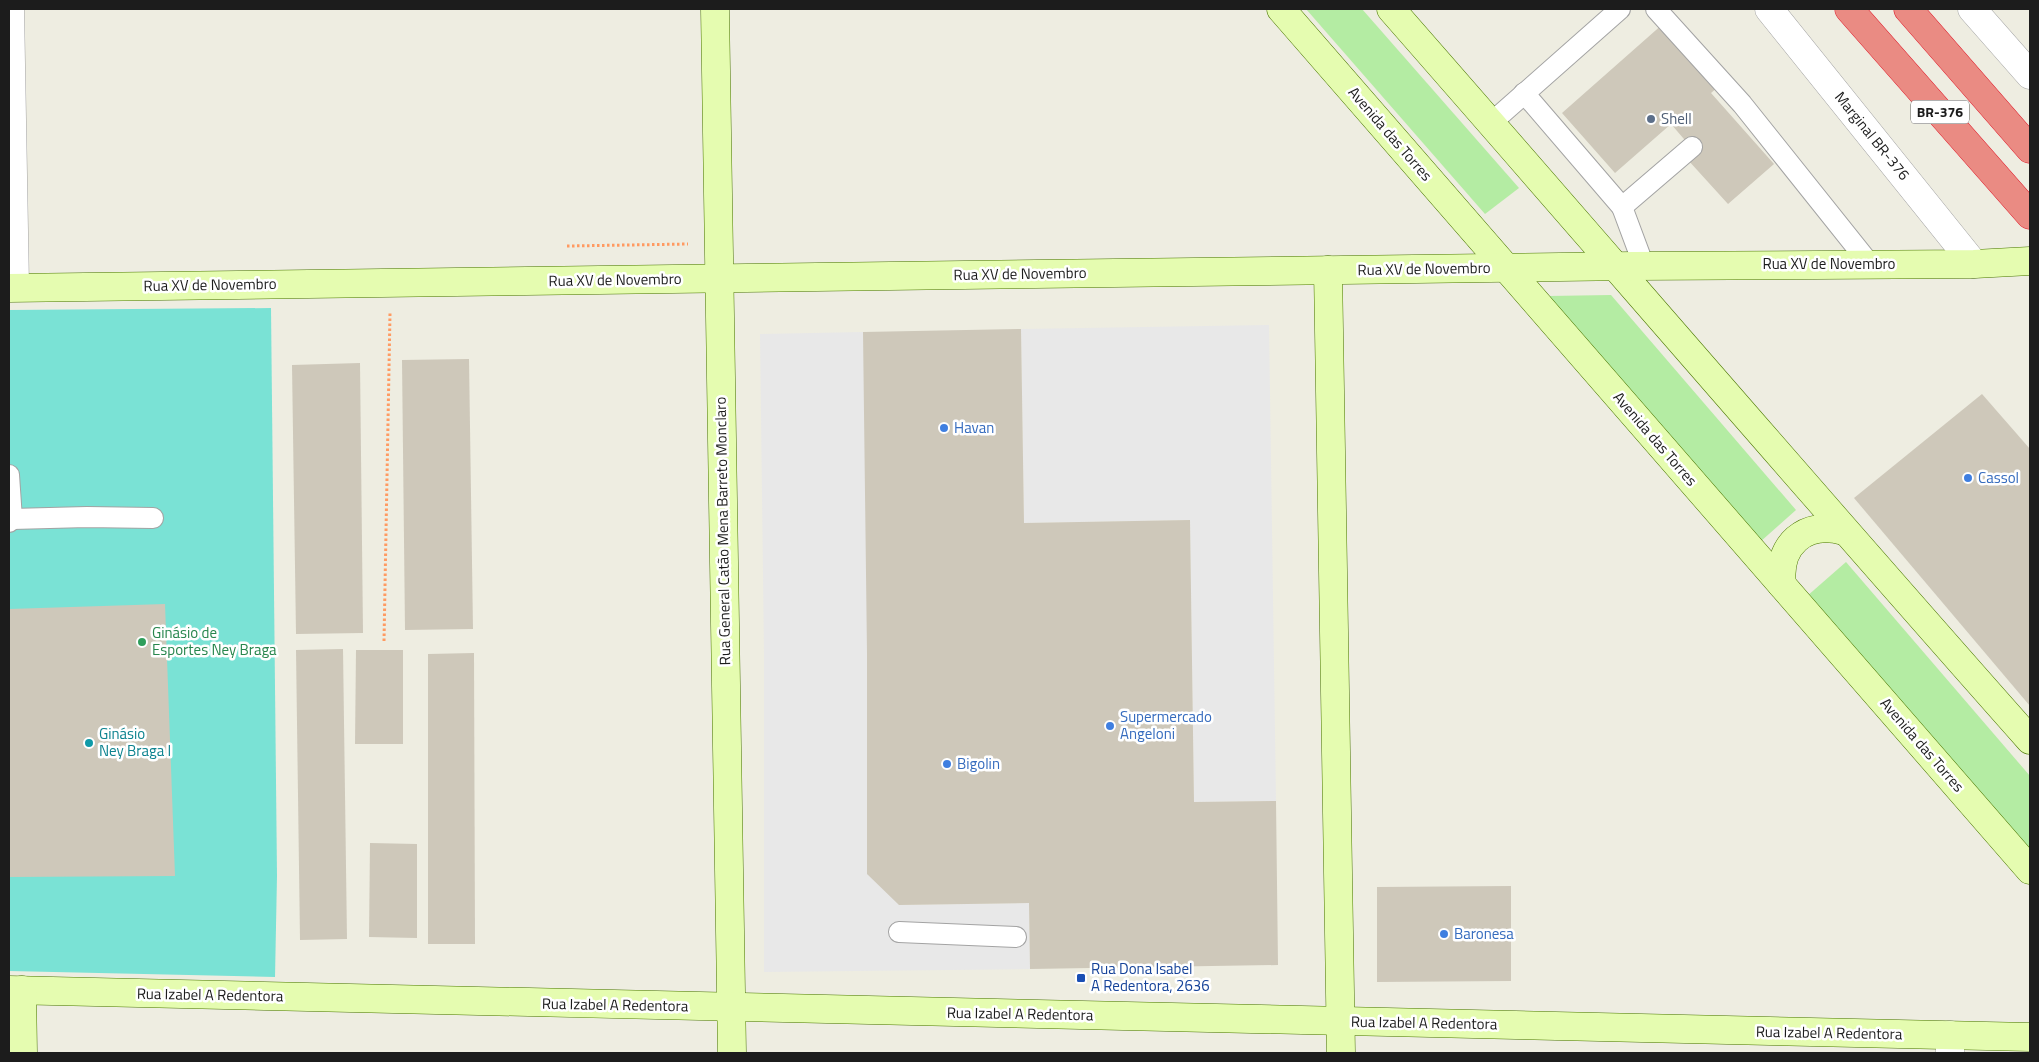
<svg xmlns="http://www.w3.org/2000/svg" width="2039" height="1062" viewBox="0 0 2039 1062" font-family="'Titillium Web',sans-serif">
<rect width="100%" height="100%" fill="#eeede1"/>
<g fill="#b4eca3">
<polygon points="1306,9 1362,9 1519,188 1485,214"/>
<polygon points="1611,295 1796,510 1760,542 1548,296"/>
<polygon points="1846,562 2030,776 2030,854 1806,597"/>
</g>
<polygon fill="#7ae2d5" points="271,308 277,876 275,977 9,971 9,310"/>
<g fill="#e8e8e8">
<polygon points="1269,325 1276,801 1194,802 1190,520 1024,523 1021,329"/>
<polygon points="863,332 899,905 1029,903 1030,969 764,972 764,655 760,334"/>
</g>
<g fill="#cec8ba">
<polygon points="1664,23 1719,86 1711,93 1774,164 1728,204 1688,160 1696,153 1671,124 1615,173 1562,113"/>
<polygon points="1021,329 1024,523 1190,520 1194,802 1276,801 1278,965 1030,969 1029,903 899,905 867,874 867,653 863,332"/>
<polygon points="469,359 473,629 405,630 402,360"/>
<polygon points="360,363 363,633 296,634 292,365"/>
<polygon points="1982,394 2030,449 2030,706 1854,498"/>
<polygon points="165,604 175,876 9,877 9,609"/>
<polygon points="343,649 347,939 300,940 296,650"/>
<polygon points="356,650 403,650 403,744 355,744"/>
<polygon points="474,653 475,944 428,944 428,654"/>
<polygon points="370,843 417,844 417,938 369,937"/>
<polygon points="1511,886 1511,981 1377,982 1377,887"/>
</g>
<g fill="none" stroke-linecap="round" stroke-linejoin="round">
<defs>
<g id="lane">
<polyline points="1656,9 1742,104 1869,263"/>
<polyline points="1524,93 1622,207"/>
<polyline points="1491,123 1620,9"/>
<polyline points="1644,266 1622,207 1692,147"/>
<polyline points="9,475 12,519 9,522"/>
<polyline points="12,519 87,517 153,518"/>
<polyline points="899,932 1016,937"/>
</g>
<g id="street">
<polyline points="10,9 15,287"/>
<polyline points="1769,9 1974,264"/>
<polyline points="1972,9 2030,75"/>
<polyline points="1950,1035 1950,1053"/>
</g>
<g id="secondary">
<polyline points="715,9 732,1053"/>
<polyline points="1281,9 2030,870"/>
<path d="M 1391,9 C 1604,252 1815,498 2030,740"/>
<polyline points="1328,270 1341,1053"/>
<polyline points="9,288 1633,266 1974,264 2030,261"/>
<path d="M 1782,585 C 1777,545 1805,520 1844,531"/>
<polyline points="9,990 2030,1037"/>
<polyline points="22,990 23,1053"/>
</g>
<g id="highway">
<polyline points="1849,9 2030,215"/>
<polyline points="1908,9 2030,149"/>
</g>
</defs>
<use href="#lane" stroke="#a3a3a3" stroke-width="22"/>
<use href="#street" stroke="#a3a3a3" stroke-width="29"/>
<use href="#secondary" stroke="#4a7600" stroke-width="29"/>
<use href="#highway" stroke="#df1b2b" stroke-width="29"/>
<g stroke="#ff9a61" stroke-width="3" stroke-dasharray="2.5 2.5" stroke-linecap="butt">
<polyline points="567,246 688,244"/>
<polyline points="384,641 390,313"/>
</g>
<use href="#lane" stroke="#fff" stroke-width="20"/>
<use href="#street" stroke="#fff" stroke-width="28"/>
<use href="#secondary" stroke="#e5fcb0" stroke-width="28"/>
<use href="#highway" stroke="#ea8b83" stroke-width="28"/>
</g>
<circle fill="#5c6f8a" stroke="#fff" stroke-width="2" cx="1651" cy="119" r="5"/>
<g fill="#3f7fe0" stroke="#fff" stroke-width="2">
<circle cx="944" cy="428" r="5"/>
<circle cx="1968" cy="478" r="5"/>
<circle cx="1110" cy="726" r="5"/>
<circle cx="947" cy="764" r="5"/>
<circle cx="1444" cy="934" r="5"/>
</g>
<circle fill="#2e9e5b" stroke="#fff" stroke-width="2" cx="142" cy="642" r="5"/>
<circle fill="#0f9aa8" stroke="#fff" stroke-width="2" cx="89" cy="743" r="5"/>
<rect fill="#1a4fb4" stroke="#fff" stroke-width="2" x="1076" y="973" width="10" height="10" rx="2.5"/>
<g text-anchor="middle" stroke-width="5" stroke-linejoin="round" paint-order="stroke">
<rect fill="#fff" stroke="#606060" stroke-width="1" x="1911" y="100.5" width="58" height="23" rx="4"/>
<g font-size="14" font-weight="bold" fill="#1c1c1c">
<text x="1940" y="117">BR-376</text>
</g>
<g font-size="15" fill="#4e5e75" stroke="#fff" text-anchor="start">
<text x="1661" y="124">Shell</text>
</g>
<g font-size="15" fill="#1c1c1c" stroke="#fff">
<text transform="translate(1390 134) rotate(49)" y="5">Avenida das Torres</text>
<text transform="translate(1872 136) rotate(51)" y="5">Marginal BR-376</text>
<text x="1829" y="269">Rua XV de Novembro</text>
<text transform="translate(1424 269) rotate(-1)" y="5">Rua XV de Novembro</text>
<text transform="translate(1020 274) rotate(-1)" y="5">Rua XV de Novembro</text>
<text transform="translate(615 280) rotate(-1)" y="5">Rua XV de Novembro</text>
<text transform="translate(210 285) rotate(-1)" y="5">Rua XV de Novembro</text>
<text transform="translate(1655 439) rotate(49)" y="5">Avenida das Torres</text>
<text transform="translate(723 531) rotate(-91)" y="5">Rua General Catão Mena Barreto Monclaro</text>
<text transform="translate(1922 745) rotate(49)" y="5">Avenida das Torres</text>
<text transform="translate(210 995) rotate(1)" y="5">Rua Izabel A Redentora</text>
<text transform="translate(615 1005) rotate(1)" y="5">Rua Izabel A Redentora</text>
<text transform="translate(1020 1014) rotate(1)" y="5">Rua Izabel A Redentora</text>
<text transform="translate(1424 1023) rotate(1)" y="5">Rua Izabel A Redentora</text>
<text transform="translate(1829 1033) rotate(1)" y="5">Rua Izabel A Redentora</text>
</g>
<g font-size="15" fill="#366cbe" stroke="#fff" text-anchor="start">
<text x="954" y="433">Havan</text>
<text x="1978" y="483">Cassol</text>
<text x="1120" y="722">Supermercado<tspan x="1120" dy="17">Angeloni</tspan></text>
<text x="957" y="769">Bigolin</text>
<text x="1454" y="939">Baronesa</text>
</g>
<g font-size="15" fill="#27864d" stroke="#fff" text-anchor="start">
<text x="152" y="638">Ginásio de<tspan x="152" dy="17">Esportes Ney Braga</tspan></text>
</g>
<g font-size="15" fill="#0d838f" stroke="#fff" text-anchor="start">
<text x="99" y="739">Ginásio<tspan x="99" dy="17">Ney Braga I</tspan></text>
</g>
<g font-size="15" fill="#164399" stroke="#fff" text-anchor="start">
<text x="1091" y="974">Rua Dona Isabel<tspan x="1091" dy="17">A Redentora, 2636</tspan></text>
</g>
</g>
<rect width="2039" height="1062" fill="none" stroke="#1c1c1c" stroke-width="20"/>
</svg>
